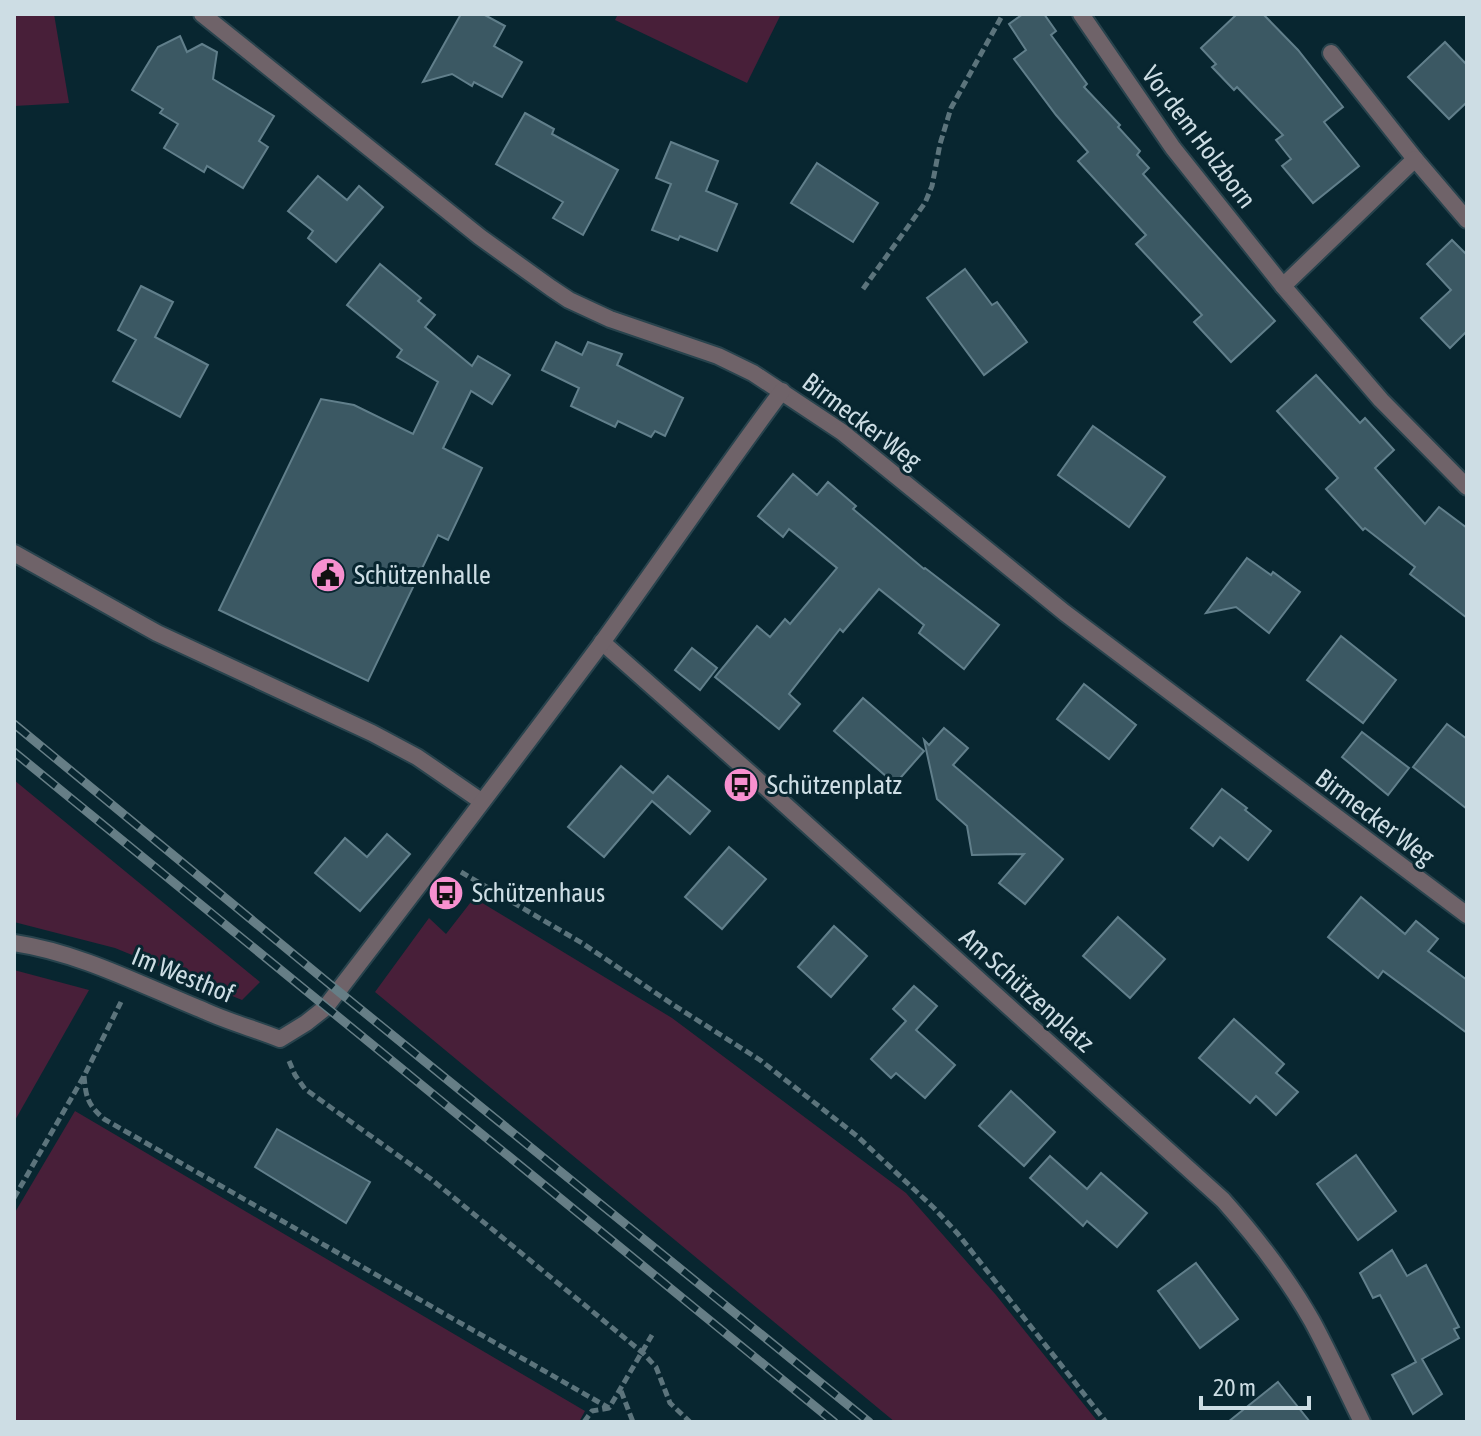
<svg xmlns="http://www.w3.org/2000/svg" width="1481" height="1436" viewBox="0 0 1481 1436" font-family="'Asap Condensed',sans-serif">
<rect width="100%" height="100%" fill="#082630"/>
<g fill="#481f39">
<polygon points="14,14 54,14 69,103 14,106"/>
<polygon points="618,14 781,14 747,83 615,20"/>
<polygon points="14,780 260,982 242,1000 115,948 14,922"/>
<polygon points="474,898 672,1018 906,1193 996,1295 1098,1422 895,1422 375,992 429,918 446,934"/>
<polygon points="14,970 89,990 14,1122"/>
<polygon points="75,1111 585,1411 579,1422 14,1422 14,1214"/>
</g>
<g fill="#3b5863" stroke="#617f8b" stroke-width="2">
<polygon points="461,14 483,14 505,26 494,46 522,62 502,97 474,82 472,86 452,74 423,82"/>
<polygon points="1023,14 1044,14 1056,31 1051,35 1087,84 1084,87 1120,125 1118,127 1140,151 1137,155 1149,168 1143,174 1275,321 1231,362 1194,322 1202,315 1136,244 1146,235 1078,161 1088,152 1056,115 1014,59 1026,50 1009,24"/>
<polygon points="1237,14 1263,14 1298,50 1343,107 1324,122 1359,166 1313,203 1282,166 1291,159 1276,140 1283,135 1237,87 1234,90 1212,67 1216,64 1201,48"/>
<polygon points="180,36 187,52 202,44 217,52 213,79 274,116 259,141 268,147 243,188 207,166 204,172 164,148 178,124 160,113 163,109 132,90 158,47"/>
<polygon points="1445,42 1467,65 1467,102 1449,119 1408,77"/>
<polygon points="525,113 554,129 552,134 618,170 583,235 553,218 563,202 496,164"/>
<polygon points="671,142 718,161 706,191 737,204 717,251 680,236 678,240 652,230 671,184 656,178"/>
<polygon points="817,163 878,203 853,242 791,203"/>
<polygon points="318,176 347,200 359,186 383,207 336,262 308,238 313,231 288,211"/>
<polygon points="1452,240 1467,255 1467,331 1450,348 1421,318 1451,290 1427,264"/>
<polygon points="380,264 421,298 418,301 435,315 425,327 472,366 478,356 510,375 492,404 471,391 443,448 482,468 448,540 438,535 368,681 219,610 321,399 354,405 413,434 438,382 397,357 402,350 347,305"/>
<polygon points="965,269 992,305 997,302 1027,342 984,375 927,298"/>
<polygon points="141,286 173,302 155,337 208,365 180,417 113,381 136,340 118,330"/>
<polygon points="556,342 582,355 588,342 622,354 617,365 683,398 665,436 655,431 651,437 618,421 615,427 571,406 579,388 542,370"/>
<polygon points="1316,375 1360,423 1365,418 1394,450 1375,468 1425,524 1439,507 1467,528 1467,618 1410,574 1415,567 1365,528 1363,530 1326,489 1338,478 1277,411"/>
<polygon points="1093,426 1165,477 1129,527 1058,475"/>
<polygon points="793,474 817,495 828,482 856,506 853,509 924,569 925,568 999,625 964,669 919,633 924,625 879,589 843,632 840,629 789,694 800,704 779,729 715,677 757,626 770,637 785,619 790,624 837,568 789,529 783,537 758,516"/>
<polygon points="1247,558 1271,575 1273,572 1300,592 1269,633 1236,607 1206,613"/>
<polygon points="1341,636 1396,680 1363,723 1307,680"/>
<polygon points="692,648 717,668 700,690 675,670"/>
<polygon points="1084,684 1136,725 1109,759 1057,719"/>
<polygon points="863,698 924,751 895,784 834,731"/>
<polygon points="1447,724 1467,739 1467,809 1413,767"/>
<polygon points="944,728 968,748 953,765 1063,859 1025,904 999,883 1024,854 972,855 967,826 937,799 924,740 929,745"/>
<polygon points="1362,732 1409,768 1388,795 1342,757"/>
<polygon points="621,766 653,793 668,776 710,811 690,834 652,801 604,857 568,827"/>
<polygon points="1222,789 1247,808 1245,810 1271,831 1248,860 1220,837 1213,846 1191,828"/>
<polygon points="387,834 410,854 360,911 315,873 345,838 367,857"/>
<polygon points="729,847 766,879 722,929 685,897"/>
<polygon points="1361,897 1405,934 1416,921 1438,939 1428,951 1467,980 1467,1033 1383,971 1378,978 1328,937"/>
<polygon points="1118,917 1165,959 1130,998 1083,956"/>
<polygon points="834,926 867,956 831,997 798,967"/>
<polygon points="914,986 937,1006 916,1030 955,1065 925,1098 896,1073 891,1078 871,1059 906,1021 893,1009"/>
<polygon points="1234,1019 1284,1064 1276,1073 1298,1092 1276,1115 1256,1096 1250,1103 1199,1058"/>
<polygon points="1011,1091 1055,1132 1024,1166 979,1126"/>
<polygon points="277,1129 370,1182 346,1223 255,1167"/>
<polygon points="1356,1155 1396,1211 1358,1240 1317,1184"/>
<polygon points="1050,1156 1087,1189 1101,1173 1147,1213 1117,1247 1087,1221 1083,1226 1030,1178"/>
<polygon points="1392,1250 1407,1276 1426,1265 1459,1327 1454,1329 1459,1338 1422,1359 1442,1394 1413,1414 1392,1375 1416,1362 1380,1295 1373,1298 1360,1273"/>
<polygon points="1196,1263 1238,1319 1200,1348 1158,1291"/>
<polygon points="1278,1382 1310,1422 1228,1422"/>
</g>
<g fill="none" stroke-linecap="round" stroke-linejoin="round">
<defs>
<polyline id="lane" points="14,553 157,633 372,733 417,757 481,801"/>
<g id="street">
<polyline points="202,14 480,237 551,288 569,300 610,319 718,356 753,373 842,432 1065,613 1467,915"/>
<polyline points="1081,14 1173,148 1283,286 1381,400 1467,487"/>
<polyline points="1331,53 1415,159 1467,220"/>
<polyline points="1283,286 1415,159"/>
<path d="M 602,642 L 751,774 L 1223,1200 C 1256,1237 1287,1277 1312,1321 C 1330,1354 1345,1388 1362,1422"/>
<path d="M 14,943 C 81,953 143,986 205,1011 C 229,1022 255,1029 280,1039 L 306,1023 L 325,1008 C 418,887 510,766 601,644 C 662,560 720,474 782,391"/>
</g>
</defs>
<use href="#lane" stroke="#28434d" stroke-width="20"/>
<use href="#street" stroke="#28434d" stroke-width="20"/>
<g stroke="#5c747c" stroke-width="5" stroke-dasharray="8 4" stroke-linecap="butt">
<polyline points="863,289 925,203 932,186 940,144 951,108 1003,14"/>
<polyline points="461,872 582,943 672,1004 760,1060 857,1136 934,1208 958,1234 1106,1422"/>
<polyline points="289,1061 295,1075 305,1089 431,1179 643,1353 656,1367 670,1403 690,1422"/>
<path d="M 84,1076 C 86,1097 87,1104 104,1119 L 609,1408"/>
<polyline points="14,1198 84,1076 121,1002"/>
<polyline points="621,1391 633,1422"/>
<polyline points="584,1422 592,1411 609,1408 652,1335"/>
</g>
<use href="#lane" stroke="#6f6369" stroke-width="16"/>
<use href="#street" stroke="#6f6369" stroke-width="16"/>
<defs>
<g id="rail">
<polyline points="14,724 338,991 869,1422"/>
<polyline points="14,752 834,1422"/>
</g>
</defs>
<use href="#rail" stroke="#667e86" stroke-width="9"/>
<use href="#rail" stroke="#082630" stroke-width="6" stroke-dasharray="18" stroke-linecap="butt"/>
</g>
<defs>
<symbol id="civic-disc" viewBox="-11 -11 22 22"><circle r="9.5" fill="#f790cf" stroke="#082630"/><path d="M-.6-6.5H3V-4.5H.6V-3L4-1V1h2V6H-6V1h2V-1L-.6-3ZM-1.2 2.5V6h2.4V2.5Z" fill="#111"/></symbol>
<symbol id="bus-disc" viewBox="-11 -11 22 22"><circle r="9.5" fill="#f790cf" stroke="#082630"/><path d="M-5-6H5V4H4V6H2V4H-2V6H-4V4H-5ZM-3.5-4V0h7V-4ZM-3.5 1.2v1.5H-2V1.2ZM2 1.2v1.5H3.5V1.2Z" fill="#111"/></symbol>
</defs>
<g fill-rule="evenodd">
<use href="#civic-disc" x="308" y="555" width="40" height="40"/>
<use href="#bus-disc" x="721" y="765" width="40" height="40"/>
<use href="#bus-disc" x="426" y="873" width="40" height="40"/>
</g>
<g text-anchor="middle" stroke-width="6" stroke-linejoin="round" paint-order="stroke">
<g font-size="26" fill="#cddde4" stroke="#082630">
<text transform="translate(1199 137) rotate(53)" y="9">Vor dem Holzborn</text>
<text transform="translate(862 421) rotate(37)" y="9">Birmecker Weg</text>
<text transform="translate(1375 817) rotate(37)" y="9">Birmecker Weg</text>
<text transform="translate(183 975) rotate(22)" y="9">Im Westhof</text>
<text transform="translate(1027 990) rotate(42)" y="9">Am Schützenplatz</text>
</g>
<g font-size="26" fill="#cddde4" stroke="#082630" text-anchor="start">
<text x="354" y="584">Schützenhalle</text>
<text x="767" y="794">Schützenplatz</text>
<text x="472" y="902">Schützenhaus</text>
</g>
</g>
<rect width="1481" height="1436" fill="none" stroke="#cddde4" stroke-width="32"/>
<path d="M1201 1396v12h108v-12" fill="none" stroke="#cddde4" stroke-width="4"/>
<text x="1213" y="1396" font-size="24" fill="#cddde4" stroke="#082630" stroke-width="6" paint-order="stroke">20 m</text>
</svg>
